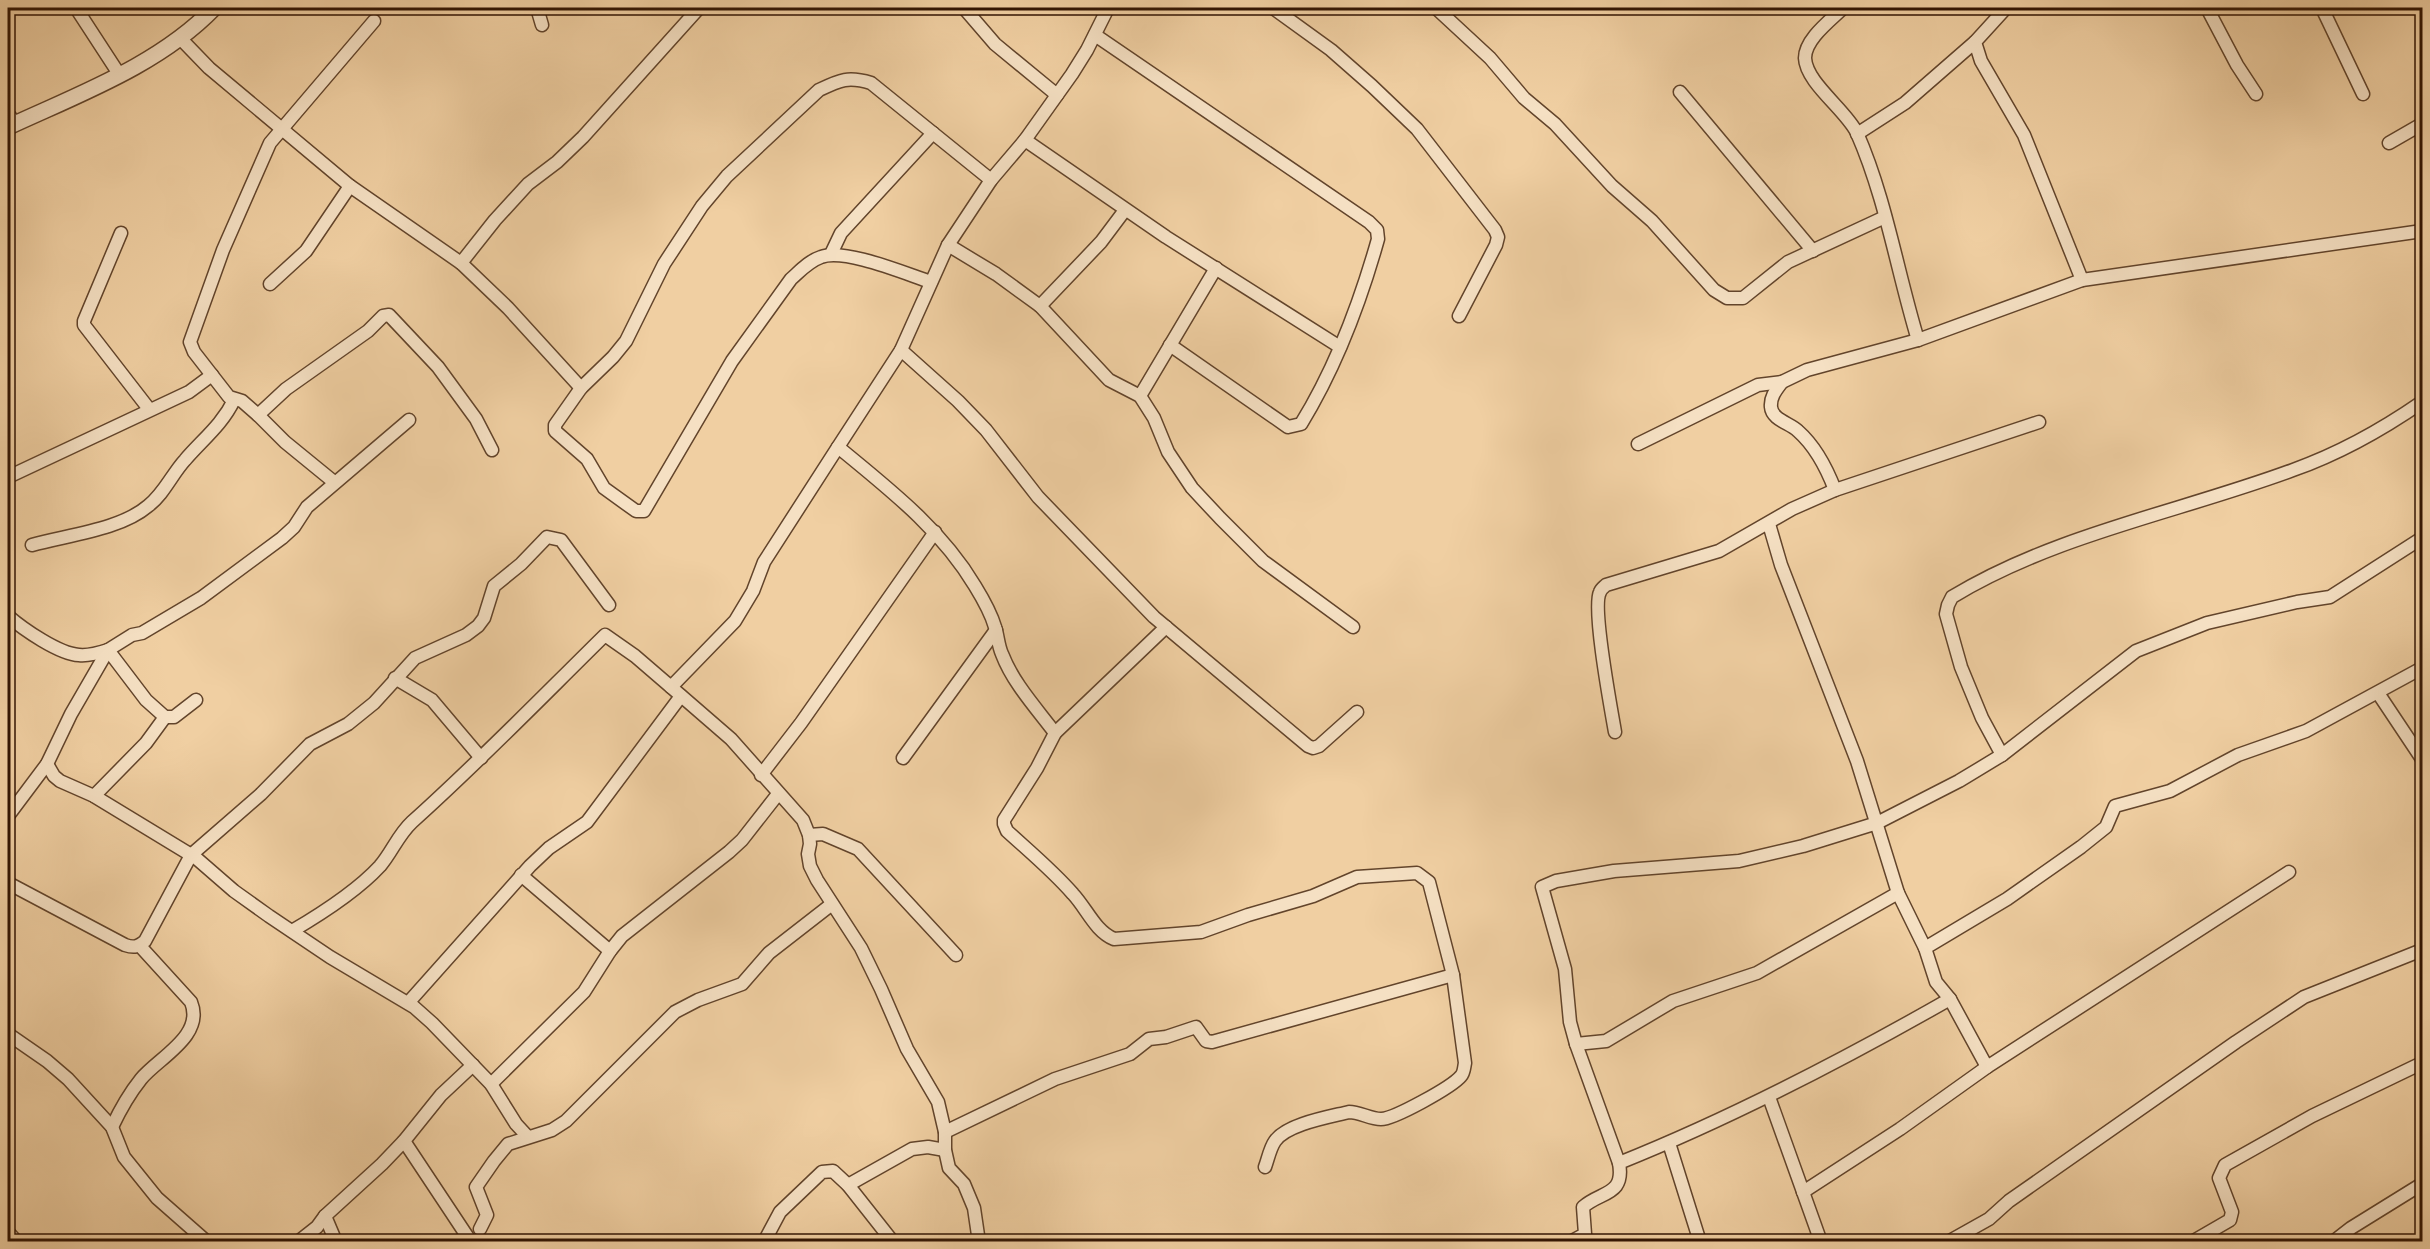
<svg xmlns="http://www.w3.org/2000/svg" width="2430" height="1249" viewBox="0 0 2430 1249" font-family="'IM FELL English',serif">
<rect width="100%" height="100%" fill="#f0cfa2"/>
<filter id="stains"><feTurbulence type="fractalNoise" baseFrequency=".00333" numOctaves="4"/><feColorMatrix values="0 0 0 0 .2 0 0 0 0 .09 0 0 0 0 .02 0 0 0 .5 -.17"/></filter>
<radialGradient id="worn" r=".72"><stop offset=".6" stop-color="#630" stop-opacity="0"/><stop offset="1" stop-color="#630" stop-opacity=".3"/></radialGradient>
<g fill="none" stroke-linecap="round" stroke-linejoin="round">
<defs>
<g id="minor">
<polyline points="76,8 119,74"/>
<polyline points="537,8 542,25"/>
<polyline points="964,8 995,44 1057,95"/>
<path d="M 1108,8 L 1087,50 L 1072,74 L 1025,140 L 991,180 L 948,245 L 901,350 L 838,447 C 889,489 941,529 975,586 C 983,599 991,613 995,627 C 998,636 998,645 1002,654 C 1013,683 1037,709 1055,733 L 1037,768 L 1004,820 L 1004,824 L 1007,831 C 1030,852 1053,871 1073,894 C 1087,909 1095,931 1114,939 L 1201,932 L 1248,915 L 1313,896 L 1357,877 L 1417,873 L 1429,882 L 1453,975 L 1465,1063 C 1464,1068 1464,1073 1461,1076 C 1452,1087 1394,1119 1381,1119 C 1370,1119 1360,1112 1349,1112 C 1329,1117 1287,1124 1275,1141 C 1270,1148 1268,1159 1265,1167"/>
<polyline points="1273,8 1331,50 1372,86 1417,129 1495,230 1498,237 1496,245 1459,316"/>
<polyline points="1436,8 1490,58 1524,98 1555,124 1612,186 1652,221 1714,290 1727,298 1743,298 1788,262 1885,217"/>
<path d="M 1843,8 C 1831,20 1805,39 1805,58 C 1806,83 1846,110 1857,133 C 1886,199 1897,271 1918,340"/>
<polyline points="2006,8 1975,42 1981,61 2024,135 2082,280"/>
<polyline points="2207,8 2237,65 2256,94"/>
<polyline points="2322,8 2363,94"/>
<polyline points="374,21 270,143 223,250 190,342 194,352 229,397 242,401 258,415 286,389 368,331 383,316 389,315 438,367 476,419 492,450"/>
<path d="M 1095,35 L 1369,222 L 1377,230 L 1378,239 C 1360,303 1336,367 1301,424 L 1288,427 L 1170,345"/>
<polyline points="180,38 209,68 350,186 461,263 508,308 581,388"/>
<polyline points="1680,92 1813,251"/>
<polyline points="8,114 16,124"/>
<polyline points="1857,134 1905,103 1975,42"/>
<polyline points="1025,140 1166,237 1340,347"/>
<polyline points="2389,143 2422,124"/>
<polyline points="121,233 84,321 84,325 149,409"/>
<polyline points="948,245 996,274 1040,306 1109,380 1140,396 1154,418 1168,452 1192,488 1220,518 1263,561 1353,627"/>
<polyline points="831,254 841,233 933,133"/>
<polyline points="461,263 495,220 528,184 557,162 583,137 699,8"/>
<path d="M 931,282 C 906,274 845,248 821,257 C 809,261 800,271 791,279 L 732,361 L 644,511 L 636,511 L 604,488 L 587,459 L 555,431 L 555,425 L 581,388 L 613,357 L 626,341 L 664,264 L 702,206 L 727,176 L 819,90 C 840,80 848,76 871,83 L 991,180"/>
<polyline points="270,284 306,251 350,186"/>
<polyline points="1040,306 1101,242 1125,210"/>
<polyline points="901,350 958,401 986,430 1038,497 1154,617 1308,746 1313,748 1319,746 1357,712"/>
<path d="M 1782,382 C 1776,390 1770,397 1771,407 C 1772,420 1790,423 1798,431 C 1815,446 1827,469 1835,490"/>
<polyline points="1140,396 1216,268"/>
<polyline points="258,415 285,442 334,482"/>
<polyline points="1638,444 1758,385 1782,382 1807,370 1918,340 2082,280 2422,231"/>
<polyline points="8,477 189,392 212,375"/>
<polyline points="1769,524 1781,565 1857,761 1898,893 1925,948 1936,982 1950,999 1987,1067"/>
<path d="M 32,545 C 67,535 120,530 148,506 C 164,494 172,474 185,460 C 202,440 222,425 234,400"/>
<path d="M 8,616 C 23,629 59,654 79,655 C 89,656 99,653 108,650 L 146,700 L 165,717 L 174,717 L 196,700"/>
<polyline points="395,678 432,700 481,758"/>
<polyline points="671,687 731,739 803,820 809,835 810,844 808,854 810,866 817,880 861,948 881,989 907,1049 938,1102 945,1132 945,1150 949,1168 964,1184 974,1208 979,1242"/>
<polyline points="2378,693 2422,759"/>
<path d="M 1615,732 C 1611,709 1592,607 1600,592 C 1601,589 1604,587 1606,585 L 1719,551 L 1792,509 L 1835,490 L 2039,422"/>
<polyline points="1055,733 1166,627"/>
<path d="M 2002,755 L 1982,718 L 1961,667 L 1946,614 L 1948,605 L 1952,597 C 2056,534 2180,512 2293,470 C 2338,454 2383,429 2422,402"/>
<polyline points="903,758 996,630"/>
<polyline points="47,764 54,776 60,781 94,796 196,858 234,891 269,916 330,957 414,1007 432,1023 491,1084 516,1124 528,1137"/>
<polyline points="761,775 801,723 935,532"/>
<polyline points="94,796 146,743 165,717"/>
<polyline points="8,816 47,764 71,714 108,650 132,635 142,633 201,598 282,538 294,527 307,507 409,420"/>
<polyline points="809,835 823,834 858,849 956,955"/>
<polyline points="521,875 610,951"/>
<path d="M 8,883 L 125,945 C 134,948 138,947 145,941 L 191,855 L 261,794 L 310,744 L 348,724 L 374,703 L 415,658 L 466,635 L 478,626 L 484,618 L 494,586 L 521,564 L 547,537 L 561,540 L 609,605"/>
<path d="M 292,931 C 321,914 357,891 380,866 C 392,852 398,835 412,822 C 479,762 541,698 605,635 L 635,656 L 671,687 L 735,621 L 753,591 L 764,562 L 838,447"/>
<polyline points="1925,948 2007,899 2081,847 2106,827 2115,806 2170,791 2238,755 2306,731 2422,668"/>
<polyline points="408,1003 530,866 549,848 587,822 681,696"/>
<polyline points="8,1034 47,1061 68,1079 112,1127 124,1157 157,1198 207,1242"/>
<polyline points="1576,1044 1606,1041 1673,1001 1757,973 1898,893"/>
<polyline points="491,1084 584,992 610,951 622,936 729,852 742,840 778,794"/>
<polyline points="1769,1097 1821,1242"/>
<path d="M 112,1127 C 120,1110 129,1094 141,1079 C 158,1058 205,1036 191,1002 L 140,946"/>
<polyline points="945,1132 1055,1079 1130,1054 1149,1039 1166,1037 1196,1027 1206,1041 1212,1042 1453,975"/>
<polyline points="404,1141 471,1242"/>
<polyline points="1669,1143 1700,1242"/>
<polyline points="1619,1163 1576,1044 1570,1022 1565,969 1542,887 1556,881 1614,871 1739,861 1803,846 1877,823 1959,781 2002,755 2136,651 2207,623 2297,602 2330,597 2422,538"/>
<polyline points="848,1185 912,1149 928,1147 945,1150"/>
<polyline points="1803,1192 1900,1129 1987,1067 2289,872"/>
<polyline points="325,1216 336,1242"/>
<polyline points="480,1229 487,1215 476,1187 494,1161 508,1144 552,1130 566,1121 675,1012 698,1000 742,984 769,953 832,904"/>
<polyline points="8,1232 17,1242"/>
<polyline points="298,1242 317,1227 325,1216 382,1164 404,1141 441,1095 473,1065"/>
<polyline points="764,1242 780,1212 822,1172 833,1171 848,1185 893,1242"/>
<path d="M 1570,1242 L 1585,1234 L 1583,1207 C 1601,1191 1625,1196 1619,1163 C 1734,1117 1843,1060 1950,999"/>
<polyline points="1948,1242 1989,1219 2009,1201 2236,1042 2304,997 2422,950"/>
<polyline points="2192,1242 2230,1220 2232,1212 2219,1178 2225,1165 2312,1116 2422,1063"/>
<polyline points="2333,1242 2351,1228 2422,1184"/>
</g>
<path id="tertiary" d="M 8,127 C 79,94 159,65 214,8"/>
</defs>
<use href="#minor" stroke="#62442b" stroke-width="15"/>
<use href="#tertiary" stroke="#62442b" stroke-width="18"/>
<use href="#minor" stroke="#f5e0c3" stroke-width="12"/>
<use href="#tertiary" stroke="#f5e0c3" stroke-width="15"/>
</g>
<rect width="2430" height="1249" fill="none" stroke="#f0cfa2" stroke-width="30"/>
<rect x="9" y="9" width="2412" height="1231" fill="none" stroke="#321503" stroke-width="3"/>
<rect x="15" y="15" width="2400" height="1219" fill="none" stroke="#321503" stroke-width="1.5"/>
<rect width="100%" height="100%" filter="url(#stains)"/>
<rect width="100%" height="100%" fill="url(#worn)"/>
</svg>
